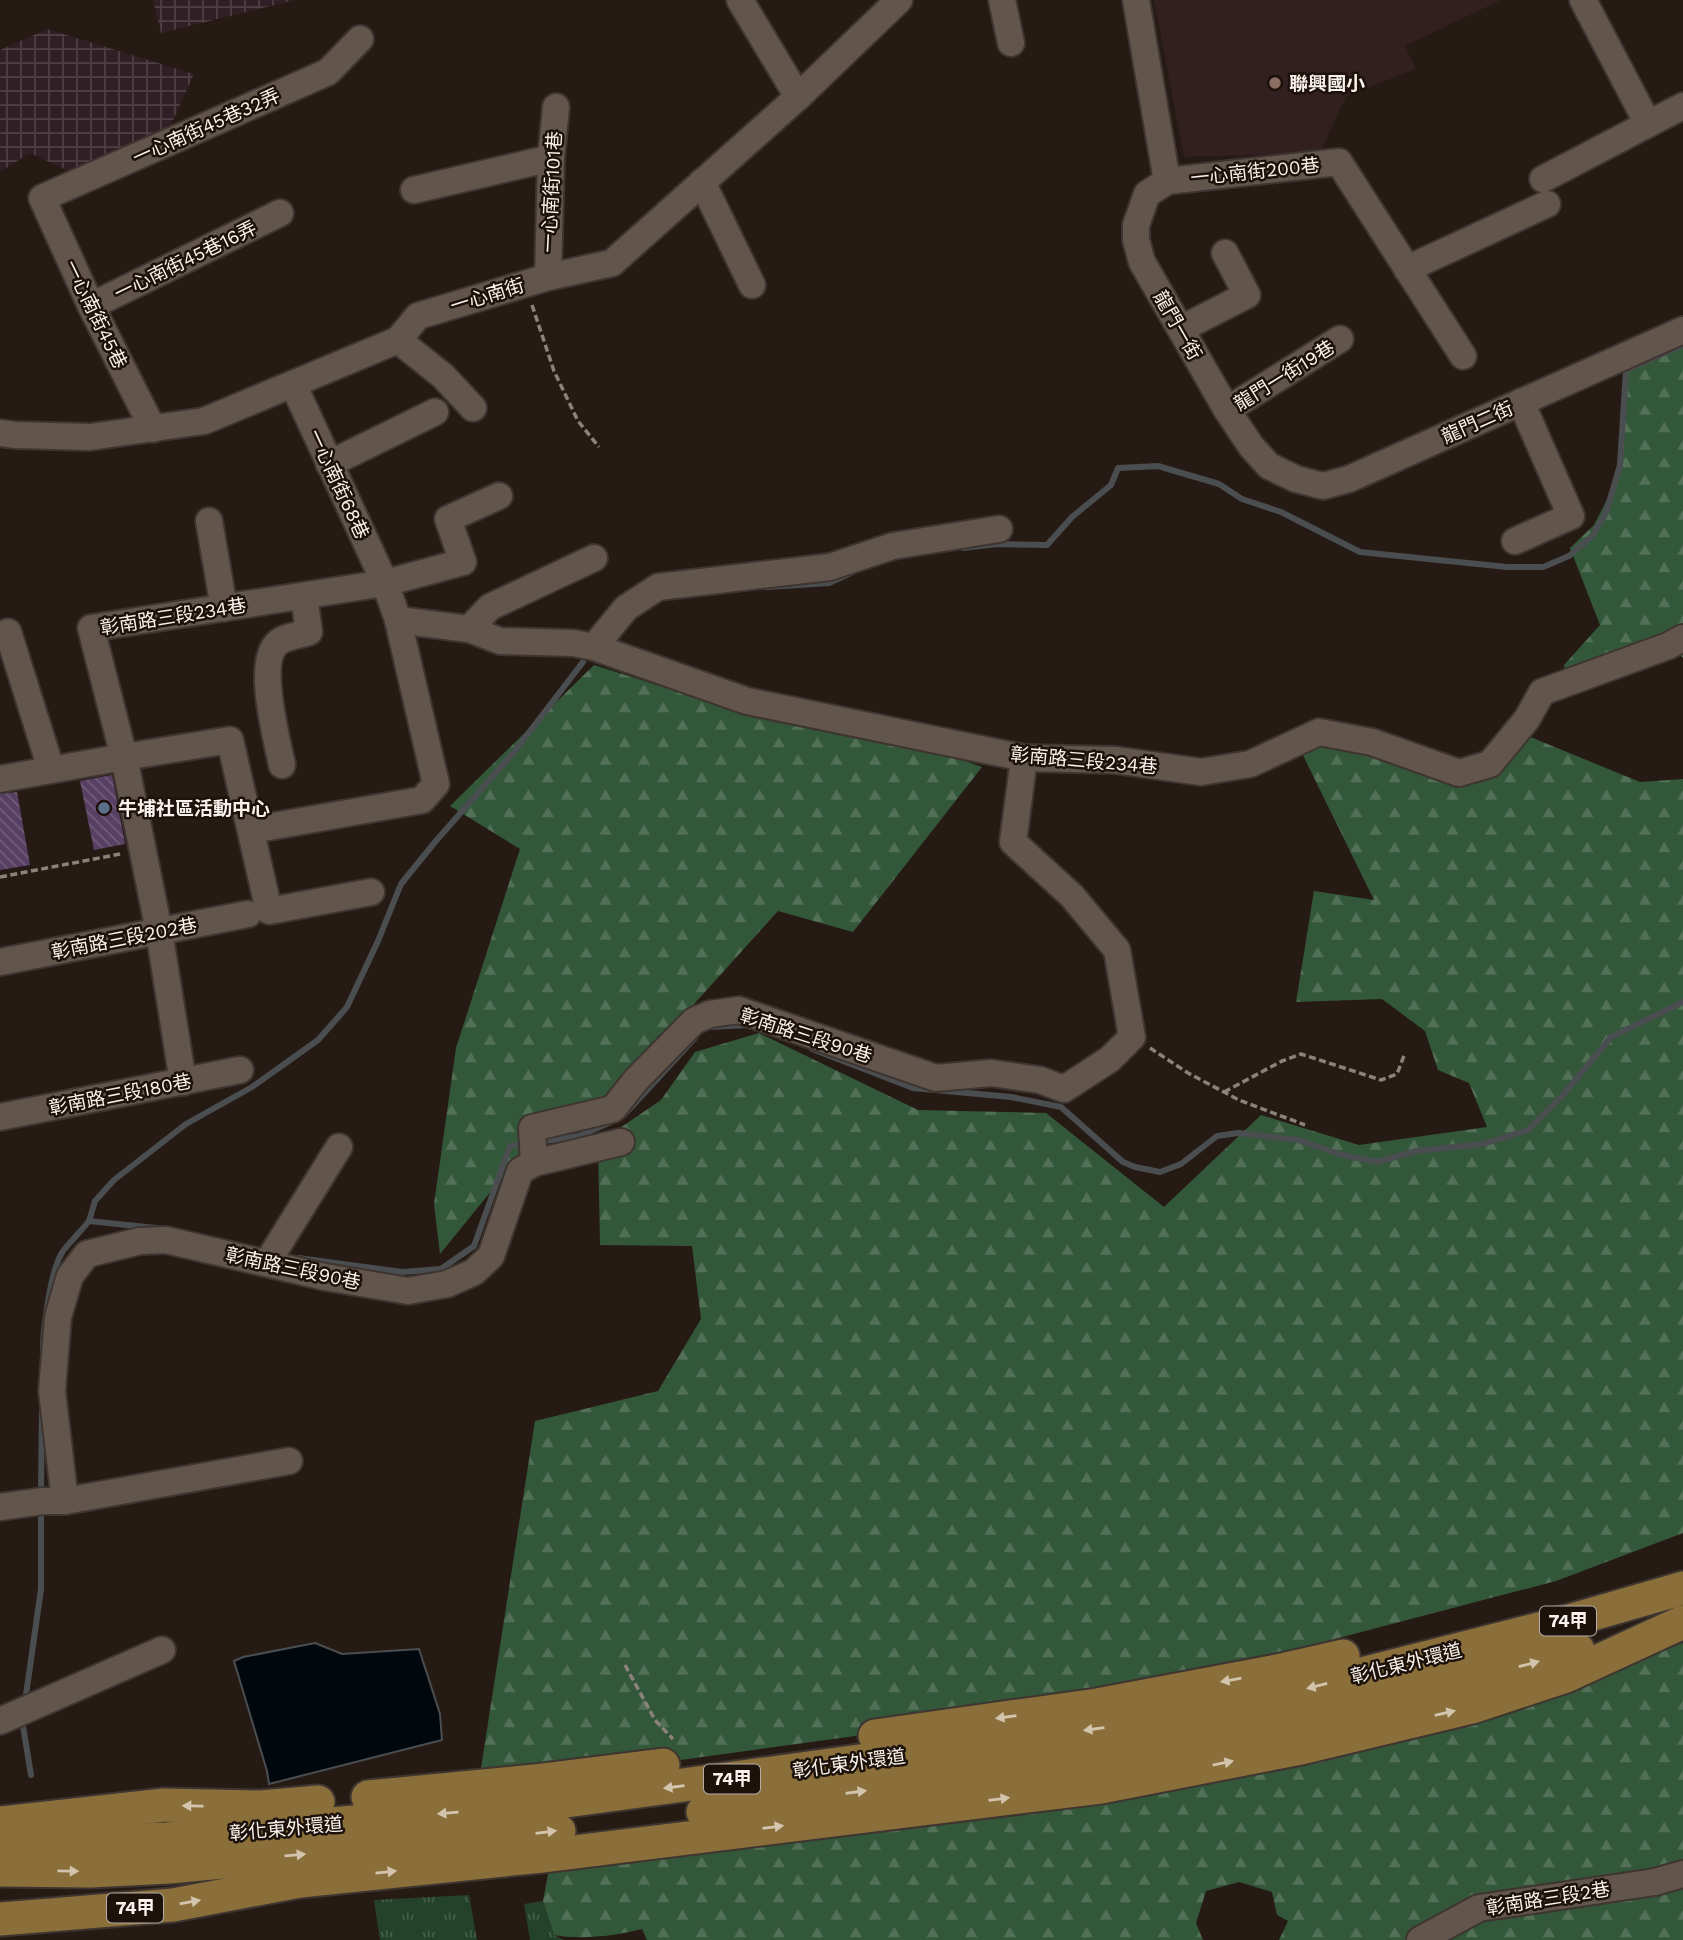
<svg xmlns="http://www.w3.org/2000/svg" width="1683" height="1940" viewBox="0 0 1683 1940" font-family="'Work Sans','Noto Sans TC',sans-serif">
<defs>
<pattern id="industrial-grid" width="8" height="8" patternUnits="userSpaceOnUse" patternTransform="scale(1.75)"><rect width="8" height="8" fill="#311f26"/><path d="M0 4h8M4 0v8" fill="none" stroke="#504046"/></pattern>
<pattern id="grass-tufts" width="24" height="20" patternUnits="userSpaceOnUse" patternTransform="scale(1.75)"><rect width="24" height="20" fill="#244229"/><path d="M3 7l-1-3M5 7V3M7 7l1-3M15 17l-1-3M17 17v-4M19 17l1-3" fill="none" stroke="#455e48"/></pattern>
<pattern id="forest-firs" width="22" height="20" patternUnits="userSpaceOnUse" patternTransform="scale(1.75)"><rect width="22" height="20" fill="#335739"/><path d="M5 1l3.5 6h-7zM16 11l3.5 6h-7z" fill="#517056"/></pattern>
<pattern id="building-back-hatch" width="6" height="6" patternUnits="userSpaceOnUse" patternTransform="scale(1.75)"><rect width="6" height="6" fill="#574063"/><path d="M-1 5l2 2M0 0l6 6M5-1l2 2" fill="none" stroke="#705c7a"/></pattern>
</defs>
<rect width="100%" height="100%" fill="#261b14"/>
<g fill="url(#industrial-grid)">
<polygon points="153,0 295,0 161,33"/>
<polygon points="47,29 194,74 167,133 73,173 30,153 0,172 0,50"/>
</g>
<polygon fill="#321f20" points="1154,0 1501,0 1405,46 1416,69 1346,96 1320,153 1184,157"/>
<g fill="url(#grass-tufts)">
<polygon points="469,1895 477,1940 380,1940 374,1900"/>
<polygon points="543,1901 554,1935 564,1940 530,1940 524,1904"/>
</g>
<g fill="url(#forest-firs)">
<polygon points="1683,322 1683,658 1669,641 1566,681 1564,665 1600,625 1570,548 1594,525 1621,472 1625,350"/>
<polygon points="594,665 711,702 910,741 982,767 853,932 778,911 622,1084 501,1179 440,1254 434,1204 456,1048 520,849 450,806"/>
<polygon points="1528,736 1640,782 1683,779 1683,1533 1556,1581 1209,1672 942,1724 644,1765 481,1768 535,1421 658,1391 701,1319 692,1246 600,1245 598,1143 661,1100 695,1052 759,1033 918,1110 1046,1113 1164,1207 1261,1115 1359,1145 1487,1127 1469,1083 1438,1070 1425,1031 1382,999 1296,1002 1314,891 1374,900 1295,739 1465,766"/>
<path d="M 1683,1643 L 1683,1940 L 1279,1940 L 1288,1921 L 1277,1915 L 1272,1892 L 1239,1882 L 1206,1891 L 1196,1923 L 1203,1940 L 647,1940 L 642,1929 C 615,1936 581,1940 554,1935 L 543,1901 L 549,1869 L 1605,1667 Z"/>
</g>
<polygon fill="#00080e" stroke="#4b4e50" stroke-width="2" points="315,1643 342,1654 419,1649 440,1714 442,1740 269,1784 267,1771 234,1661 243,1657"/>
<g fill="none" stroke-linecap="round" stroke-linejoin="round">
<g stroke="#4b4e50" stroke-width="6">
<polyline points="963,548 997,544 1047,545 1072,517 1111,485 1118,468 1158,466 1219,484 1242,499 1281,512 1360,552 1507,567 1543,567 1569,556 1592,536 1606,513 1620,465 1626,370 1683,345"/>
<polyline points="767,587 829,583 851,573"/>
<polyline points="708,1027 750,1025"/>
<polyline points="812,1049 913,1088 1011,1097 1061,1107 1123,1162 1135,1167 1160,1172 1181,1164 1217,1136 1238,1133 1298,1140 1342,1155 1377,1162 1416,1151 1483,1144 1528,1130 1563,1095 1611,1037 1683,1002"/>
<polyline points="624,1115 695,1038"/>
<polyline points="538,1142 579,1136 611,1122"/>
<polyline points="89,1221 95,1201 114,1180 186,1124 252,1087 318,1040 347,1007 378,941 401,884 435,842 514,752 583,662"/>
<polyline points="298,1258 402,1272 441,1269 474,1246 510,1146 527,1144"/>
<path d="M 43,1350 C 43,1328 51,1268 63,1251 C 71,1241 81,1231 89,1221 L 165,1229"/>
<polyline points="41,1493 42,1406"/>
<polyline points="25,1702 41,1589 41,1507"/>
<polyline points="22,1720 31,1775"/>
</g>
</g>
<g fill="url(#building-back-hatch)">
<polygon points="112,775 125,844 94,850 80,781"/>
<polygon points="17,792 30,865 0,870 0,794"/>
</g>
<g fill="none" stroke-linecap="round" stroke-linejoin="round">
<defs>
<g id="minor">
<polyline points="740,0 798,97"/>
<polyline points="1002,0 1011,43"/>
<polyline points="1136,0 1167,181"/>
<polyline points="1583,0 1648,124 1683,106"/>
<polyline points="1543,179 1648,124"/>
<polyline points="702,182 752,285"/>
<polyline points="414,190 551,158"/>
<polyline points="1407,269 1547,204"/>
<polyline points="548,277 551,158 556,107"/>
<polyline points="91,306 280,213"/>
<polyline points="1181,329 1247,295 1225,253"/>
<polyline points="398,340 443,376 473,408"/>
<polyline points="1463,356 1339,162 1167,181 1147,194 1136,225 1136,240 1142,262 1227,410 1251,446 1269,466 1296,479 1323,486 1349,479 1683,330"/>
<polyline points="1227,410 1340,339"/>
<polyline points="153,429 91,306 42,198 328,72 360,39"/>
<polyline points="0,433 15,435 90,437 204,421 398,340 418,316 548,277 612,263 798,97 899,0"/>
<polyline points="329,464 435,412"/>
<polyline points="209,521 224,608"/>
<polyline points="1515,541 1571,516 1521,402"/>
<polyline points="398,620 469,629 500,641 573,643 594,647 747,701 1024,758 1115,760 1201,772 1250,764 1319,732 1372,742 1459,773 1490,764 1527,719 1542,692 1668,646 1683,638"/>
<polyline points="469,629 490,607 594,558"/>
<polyline points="8,632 51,769"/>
<polyline points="594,647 626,608 658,587 830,567 893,546 999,529"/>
<path d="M 282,765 C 277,739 253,654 282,640 C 290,636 300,635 309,632 L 304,596"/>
<polyline points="0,779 124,757 91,628 385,583 463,562 448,519 499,496"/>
<polyline points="251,830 422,800 436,784 398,620 385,583 293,384"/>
<polyline points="0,962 248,914"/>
<polyline points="183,1082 159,931 124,757 230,740 269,911 371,892"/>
<polyline points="0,1117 240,1070"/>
<polyline points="534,1163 621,1142"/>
<polyline points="267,1263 339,1147"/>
<polyline points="65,1501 52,1391 58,1317 70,1276 87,1254 140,1241 166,1240 325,1277 408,1291 447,1284 474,1272 491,1256 520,1171 534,1163 532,1128 613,1109 636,1080 694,1021 710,1014 739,1010 936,1078 991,1073 1040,1080 1064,1089 1110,1059 1132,1037 1117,950 1072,896 1013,842 1024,758"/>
<polyline points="0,1507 43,1501 65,1501 289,1461"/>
<polyline points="0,1721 162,1650"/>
<polyline points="1420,1940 1479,1908 1655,1882 1683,1874"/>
</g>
<g id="major">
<polyline points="875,1736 1097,1705 1277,1671 1343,1656"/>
<polyline points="368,1797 534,1781 663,1765"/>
<polyline points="703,1812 1106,1758 1195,1742 1290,1724 1578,1650"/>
<polyline points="0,1823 164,1805 261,1807 318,1802"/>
<polyline points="0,1840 88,1842 167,1839 537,1805 1101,1728 1283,1694 1551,1626 1683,1588"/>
<polyline points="0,1870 90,1871 169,1867 559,1831"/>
<polyline points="0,1919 173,1905 300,1881 542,1856 1101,1787 1301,1748 1472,1707 1566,1676 1683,1622"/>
</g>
</defs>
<use href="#minor" stroke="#3e3531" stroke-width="30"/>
<use href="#major" stroke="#3e3531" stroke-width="37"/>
<g stroke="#8b827b" stroke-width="3.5" stroke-dasharray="7 3.5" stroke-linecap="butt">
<polyline points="532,305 554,371 578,421 599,447"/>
<polyline points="0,877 120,854"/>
<polyline points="1150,1048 1188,1073 1239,1100 1305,1125"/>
<polyline points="1224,1092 1282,1061 1301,1054 1381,1080 1397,1074 1405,1053"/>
<polyline points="625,1665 655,1720 673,1739"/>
</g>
<use href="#minor" stroke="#62554c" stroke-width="26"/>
<use href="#major" stroke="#8a6f3a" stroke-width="33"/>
</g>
<defs><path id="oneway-solid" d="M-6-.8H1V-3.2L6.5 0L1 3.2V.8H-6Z" transform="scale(1.75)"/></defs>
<g fill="#d2c4ad">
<use href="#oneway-solid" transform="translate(1529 1664) rotate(-15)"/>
<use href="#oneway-solid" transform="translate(1231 1680) rotate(170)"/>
<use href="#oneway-solid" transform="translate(1317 1686) rotate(166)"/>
<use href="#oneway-solid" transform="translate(1445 1713) rotate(-13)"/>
<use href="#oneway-solid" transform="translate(1006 1717) rotate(172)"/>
<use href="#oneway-solid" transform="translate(1094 1729) rotate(172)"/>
<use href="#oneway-solid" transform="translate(1223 1763) rotate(-11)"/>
<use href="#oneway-solid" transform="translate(674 1787) rotate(172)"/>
<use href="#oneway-solid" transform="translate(856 1792) rotate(-8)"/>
<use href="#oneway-solid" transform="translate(999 1799) rotate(-7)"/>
<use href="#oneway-solid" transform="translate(193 1806) rotate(-179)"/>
<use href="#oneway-solid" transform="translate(448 1813) rotate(175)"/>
<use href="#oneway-solid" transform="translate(773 1827) rotate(-7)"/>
<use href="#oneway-solid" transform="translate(546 1832) rotate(-7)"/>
<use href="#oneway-solid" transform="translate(295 1855) rotate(-5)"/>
<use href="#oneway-solid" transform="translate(68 1871) rotate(1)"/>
<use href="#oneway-solid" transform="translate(386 1872) rotate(-6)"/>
<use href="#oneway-solid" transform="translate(190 1902) rotate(-10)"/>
</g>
<circle fill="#8d6e63" stroke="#1c120b" stroke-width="2.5" cx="1275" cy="83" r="7"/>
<circle fill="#5c6f8a" stroke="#1c120b" stroke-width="2.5" cx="104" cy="808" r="7"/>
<g text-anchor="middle" stroke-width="5" stroke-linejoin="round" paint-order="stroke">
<g fill="#1c120b" stroke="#b7aea8" stroke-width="2">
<rect x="1540" y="1606.5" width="56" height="29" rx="5"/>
<rect x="704" y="1764.5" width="56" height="29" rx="5"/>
<rect x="107" y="1893.5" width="56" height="29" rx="5"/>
</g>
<g font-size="18" font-weight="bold" fill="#f9f1eb">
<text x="1568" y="1627">74甲</text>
<text x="732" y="1785">74甲</text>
<text x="135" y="1914">74甲</text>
</g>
<g font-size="19" font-weight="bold" fill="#f9f1eb" stroke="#1c120b" text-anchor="start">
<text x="1289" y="90">聯興國小</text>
<text x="118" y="815">牛埔社區活動中心</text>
</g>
<g font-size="19" fill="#f9f1eb" stroke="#1c120b">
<text transform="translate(206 126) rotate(-24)" y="7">一心南街45巷32弄</text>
<text transform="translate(1255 171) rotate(-6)" y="7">一心南街200巷</text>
<text transform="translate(551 192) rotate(-87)" y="7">一心南街101巷</text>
<text transform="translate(185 260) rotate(-26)" y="7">一心南街45巷16弄</text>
<text transform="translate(487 295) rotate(-17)" y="7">一心南街</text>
<text transform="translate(96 314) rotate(64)" y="7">一心南街45巷</text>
<text transform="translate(1178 325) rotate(60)" y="7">龍門一街</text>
<text transform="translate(1284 375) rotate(-32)" y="7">龍門一街19巷</text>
<text transform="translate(1477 422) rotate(-24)" y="7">龍門二街</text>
<text transform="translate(339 484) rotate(65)" y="7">一心南街68巷</text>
<text transform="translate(173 616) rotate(-9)" y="7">彰南路三段234巷</text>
<text transform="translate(1084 760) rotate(5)" y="7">彰南路三段234巷</text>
<text transform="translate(124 938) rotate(-11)" y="7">彰南路三段202巷</text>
<text transform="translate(806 1035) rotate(18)" y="7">彰南路三段90巷</text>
<text transform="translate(120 1094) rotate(-11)" y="7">彰南路三段180巷</text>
<text transform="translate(293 1268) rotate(12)" y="7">彰南路三段90巷</text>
<text transform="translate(1406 1663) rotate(-14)" y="7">彰化東外環道</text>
<text transform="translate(849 1763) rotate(-8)" y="7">彰化東外環道</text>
<text transform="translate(286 1828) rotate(-5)" y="7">彰化東外環道</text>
<text transform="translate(1548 1898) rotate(-9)" y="7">彰南路三段2巷</text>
</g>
</g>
</svg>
